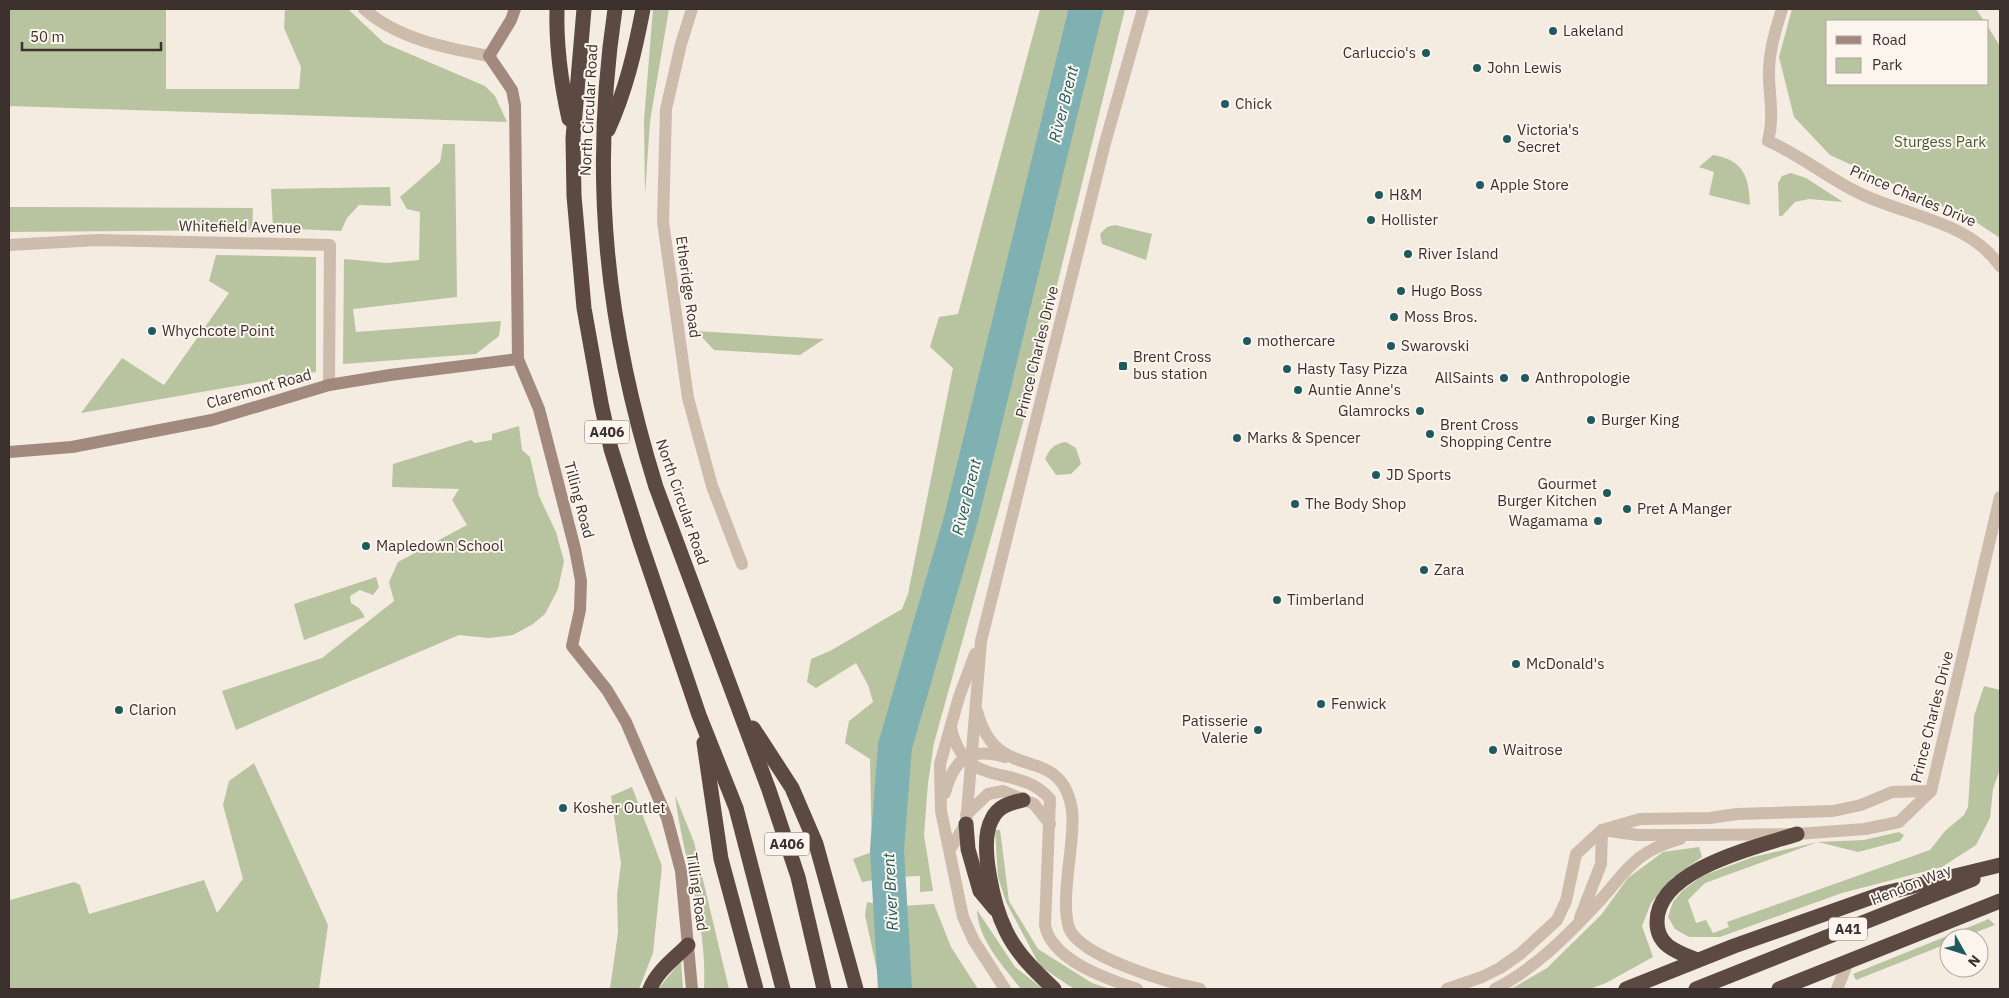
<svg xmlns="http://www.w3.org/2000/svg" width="2009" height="998" viewBox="0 0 2009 998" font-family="'IBM Plex Sans',sans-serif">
<rect width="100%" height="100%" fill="#f4ebe1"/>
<g fill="#b8c4a0">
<polygon points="9,9 166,9 166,89 299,89 301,67 284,28 285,9 348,9 384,43 485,86 495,96 507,122 9,106"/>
<polygon points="653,9 669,9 650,121 645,195 644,120"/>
<polygon points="1040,9 1074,9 953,517 889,743 884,851 886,878 862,882 853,859 872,852 870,759 845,743 849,721 873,702 868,685 856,663 816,688 807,682 811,659 830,651 902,609 908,594 953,368 930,347 939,317 958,314"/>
<polygon points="1093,9 1125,9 1025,415 934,743 928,783 924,835 933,891 920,892 920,876 895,877 901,747 981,477 1011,357 1073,79"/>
<polygon points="1792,9 1976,9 1984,21 1828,21 1828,84 1988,84 1988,27 2000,46 2000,238 1976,222 1830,155 1794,117 1779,57"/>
<polygon points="443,144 455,144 457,297 353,309 356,332 501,321 499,336 476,354 343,364 344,259 387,263 419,260 420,212 407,209 400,197 440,162"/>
<path d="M 1713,155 C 1744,160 1749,177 1750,205 L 1709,195 L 1714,172 L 1699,167 Z"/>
<polygon points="1791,173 1806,178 1843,202 1809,199 1795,202 1782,216 1779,216 1778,183 1782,176"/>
<polygon points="390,187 391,206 359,205 347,218 341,231 273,228 271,189"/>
<polygon points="9,207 40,207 253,208 252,230 9,232"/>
<polygon points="1115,225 1152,234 1146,260 1102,244 1100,234 1107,227"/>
<polygon points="216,255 316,257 316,372 81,413 122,358 164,385 229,293 209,281"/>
<polygon points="696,331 824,339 800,355 714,350"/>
<polygon points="519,426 522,450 530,457 539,496 556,532 564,561 558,589 545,614 533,624 513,635 489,638 459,635 236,730 222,691 322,658 394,601 389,582 398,562 467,525 452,500 459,489 392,487 393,464 471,440 475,443 492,440 492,434"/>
<path d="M 1066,442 L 1076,448 L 1081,464 L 1071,474 L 1056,475 L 1045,459 C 1050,448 1054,444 1066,442 Z"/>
<polygon points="376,577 379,587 373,595 360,590 350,596 351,603 359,608 365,617 304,640 294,604"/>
<polygon points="1984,686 2000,690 2000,769 1993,789 1990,818 1976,845 1942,867 1842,893 1720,937 1689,937 1675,929 1668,917 1673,902 1682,891 1702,876 1753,857 1818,842 1864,840 1899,832 1904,835 1900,841 1858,852 1818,842 1705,883 1688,900 1696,923 1706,920 1713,933 1729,927 1727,922 1930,850 1945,831 1964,815 1968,807 1974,716"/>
<polygon points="254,763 328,925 319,989 9,989 10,900 74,882 80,885 89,914 204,880 217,913 243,879 223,805 229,781"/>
<polygon points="632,787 662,866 653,953 639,989 610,989 618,932 617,895 621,863 611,796"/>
<path d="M 675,795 L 694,842 L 729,989 L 704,989 C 708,923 683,860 675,795 Z"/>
<polygon points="995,830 1000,830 1009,901 1038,949 1092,983 1110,989 1074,989 1040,966 1006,902 998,877"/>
<polygon points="1699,847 1702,857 1672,878 1651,903 1642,926 1653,957 1606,983 1590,989 1511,989 1547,968 1601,915 1628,878 1663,852"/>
<polygon points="867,902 887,906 886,957 881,989 865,915"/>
<polygon points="934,904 951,947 978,989 911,989 899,906"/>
<path d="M 977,910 L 1015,967 L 1043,989 L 1021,989 C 1004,967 978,940 977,910 Z"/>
<polygon points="1989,919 1995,925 1961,938 1949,938 1949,943 1856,980 1853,974"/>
<polygon points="681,961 683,989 658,989"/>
</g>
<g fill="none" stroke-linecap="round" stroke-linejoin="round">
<polyline stroke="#7fb0b2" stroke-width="34" points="895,989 887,850 895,746 961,519 1086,9"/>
<g stroke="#cdbbac" stroke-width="12">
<path d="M 364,9 C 398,39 446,48 489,56"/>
<polyline points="692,9 681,44 666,109 663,222 688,398 712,486 742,564"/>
<path d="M 1782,9 C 1775,32 1768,54 1769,78 C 1770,101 1774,119 1768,141 C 1799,154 1826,177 1857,192 C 1904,216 1968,220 2000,266"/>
<polyline points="9,245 98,240 330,245 329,385"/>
<polyline points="975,654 959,697 940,764 941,811 963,917 974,941 1005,989"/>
<path d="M 977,711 C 994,777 1043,751 1064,786 C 1075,805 1073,824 1071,845 C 1069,867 1062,907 1069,928 C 1080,957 1170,983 1200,989"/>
<path d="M 951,728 C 966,793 1018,761 1050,799 L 1045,925 C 1051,960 1107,979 1137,989"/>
<path d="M 945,793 C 954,758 970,747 1005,757"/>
<polyline points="966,815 988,794 1003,791 1034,804 1050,824"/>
<polyline points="1602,830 1638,835 1697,835 1797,834 1865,829 1899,822 1931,791 2000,497"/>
<polyline points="950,849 966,824 981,641 1105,143 1143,9"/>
<polyline points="1580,918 1601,864 1602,830"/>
<polyline points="1447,989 1482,977 1500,968 1520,954 1557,920 1566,901 1576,854 1602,830 1640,819 1710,818 1737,814 1833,811 1861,805 1892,792 1931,791"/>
<path d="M 1495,989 C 1534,969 1565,938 1595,906 C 1626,873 1632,852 1680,839"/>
<polyline points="1837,989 1848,962"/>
</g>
<g stroke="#a18a7d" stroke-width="12">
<polyline points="515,9 511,20 489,56 512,90 515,105 518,359 539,409 575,549 581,581 580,610 572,646 607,690 626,722 667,818 681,871 692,989"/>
<polyline points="9,452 72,447 212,420 329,385 390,375 518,359"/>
</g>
<g stroke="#5c4a42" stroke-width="15">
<path d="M 557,9 C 556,46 561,83 569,119"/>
<polyline points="584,9 573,138 574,196 584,308 601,403 611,449 640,541 699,715 736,808 783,989"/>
<path d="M 615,9 C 590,177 606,326 656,487 L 769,790 L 798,877 L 824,989"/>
<path d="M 608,130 C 626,90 635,51 643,9"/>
<polyline points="753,728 792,788 816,844 856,989"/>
<polyline points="704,743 721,859 756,989"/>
<path d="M 1023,800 C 1010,803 998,806 992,819 C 978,843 994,907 1006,931 C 1017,954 1036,972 1054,989"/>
<polyline points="966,824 968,849 980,891 995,909"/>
<path d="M 1697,960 C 1677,952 1657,946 1657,922 C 1657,869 1757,847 1797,834"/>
<path d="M 650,989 C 657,971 674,959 688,945"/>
<polyline points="1626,989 1734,946 1881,894 2000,865"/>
<polyline points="1696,989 1973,879"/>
<polyline points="1779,989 2000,901"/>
</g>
</g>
<g fill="#1f5a5e" stroke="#fbf5ee" stroke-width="2">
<circle cx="1553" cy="31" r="5"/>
<circle cx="1426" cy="53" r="5"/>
<circle cx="1477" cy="68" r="5"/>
<circle cx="1225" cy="104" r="5"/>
<circle cx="1507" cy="139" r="5"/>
<circle cx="1480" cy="185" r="5"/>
<circle cx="1379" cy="195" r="5"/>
<circle cx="1371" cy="220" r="5"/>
<circle cx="1408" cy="254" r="5"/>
<circle cx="1401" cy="291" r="5"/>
<circle cx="1394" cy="317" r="5"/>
<circle cx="152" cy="331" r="5"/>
<circle cx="1247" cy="341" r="5"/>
<circle cx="1391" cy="346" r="5"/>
<rect x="1118" y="361" width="10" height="10" rx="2.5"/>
<circle cx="1287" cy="369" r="5"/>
<circle cx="1504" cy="378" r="5"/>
<circle cx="1525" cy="378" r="5"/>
<circle cx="1298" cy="390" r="5"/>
<circle cx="1420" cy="411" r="5"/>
<circle cx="1591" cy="420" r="5"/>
<circle cx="1430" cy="434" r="5"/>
<circle cx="1237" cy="438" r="5"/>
<circle cx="1376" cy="475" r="5"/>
<circle cx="1607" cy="493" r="5"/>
<circle cx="1295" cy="504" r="5"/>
<circle cx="1627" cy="509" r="5"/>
<circle cx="1598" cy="521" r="5"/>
<circle cx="366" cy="546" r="5"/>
<circle cx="1424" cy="570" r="5"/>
<circle cx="1277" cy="600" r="5"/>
<circle cx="1516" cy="664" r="5"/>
<circle cx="1321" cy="704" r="5"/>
<circle cx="119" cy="710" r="5"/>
<circle cx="1258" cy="730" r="5"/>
<circle cx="1493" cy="750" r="5"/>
<circle cx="563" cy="808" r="5"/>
</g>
<g text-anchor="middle" stroke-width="4" stroke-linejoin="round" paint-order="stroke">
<g fill="#fbf5ee" stroke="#756b66" stroke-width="1">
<rect x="584.5" y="420.5" width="45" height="23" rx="4"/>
<rect x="764.5" y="832.5" width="45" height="23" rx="4"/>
<rect x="1829" y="917.5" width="38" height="23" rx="4"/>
</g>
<g font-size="14" font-weight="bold" fill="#3b302b">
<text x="607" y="437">A406</text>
<text x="787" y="849">A406</text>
<text x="1848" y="934">A41</text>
</g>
<g font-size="15" fill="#3b302b" stroke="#fbf5ee" text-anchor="start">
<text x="1563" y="36">Lakeland</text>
<text x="1416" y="58" text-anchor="end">Carluccio's</text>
<text x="1487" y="73">John Lewis</text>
<text x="1235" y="109">Chick</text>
<text x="1517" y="135">Victoria's<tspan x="1517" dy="17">Secret</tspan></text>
<text x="1490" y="190">Apple Store</text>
<text x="1389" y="200">H&amp;M</text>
<text x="1381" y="225">Hollister</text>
<text x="1418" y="259">River Island</text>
<text x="1411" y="296">Hugo Boss</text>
<text x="1404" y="322">Moss Bros.</text>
<text x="162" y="336">Whychcote Point</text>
<text x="1257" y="346">mothercare</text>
<text x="1401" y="351">Swarovski</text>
<text x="1133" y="362">Brent Cross<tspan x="1133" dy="17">bus station</tspan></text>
<text x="1297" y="374">Hasty Tasy Pizza</text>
<text x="1494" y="383" text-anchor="end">AllSaints</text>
<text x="1535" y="383">Anthropologie</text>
<text x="1308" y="395">Auntie Anne's</text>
<text x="1410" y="416" text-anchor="end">Glamrocks</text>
<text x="1601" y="425">Burger King</text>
<text x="1440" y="430">Brent Cross<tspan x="1440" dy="17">Shopping Centre</tspan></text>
<text x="1247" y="443">Marks &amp; Spencer</text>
<text x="1386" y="480">JD Sports</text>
<text x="1597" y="489" text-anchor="end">Gourmet<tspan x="1597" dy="17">Burger Kitchen</tspan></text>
<text x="1305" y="509">The Body Shop</text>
<text x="1637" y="514">Pret A Manger</text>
<text x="1588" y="526" text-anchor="end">Wagamama</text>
<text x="376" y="551">Mapledown School</text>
<text x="1434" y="575">Zara</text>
<text x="1287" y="605">Timberland</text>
<text x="1526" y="669">McDonald's</text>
<text x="1331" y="709">Fenwick</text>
<text x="129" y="715">Clarion</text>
<text x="1248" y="726" text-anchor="end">Patisserie<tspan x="1248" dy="17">Valerie</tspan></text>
<text x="1503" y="755">Waitrose</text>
<text x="573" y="813">Kosher Outlet</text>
</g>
<g font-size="15" fill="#3b302b" stroke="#fbf5ee">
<text transform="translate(589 110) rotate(-87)" y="5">North Circular Road</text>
<text transform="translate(1913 196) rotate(23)" y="5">Prince Charles Drive</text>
<text transform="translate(240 227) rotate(1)" y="5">Whitefield Avenue</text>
<text transform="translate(688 287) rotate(82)" y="5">Etheridge Road</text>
<text transform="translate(1037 352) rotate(-76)" y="5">Prince Charles Drive</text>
<text transform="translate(259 389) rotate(-16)" y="5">Claremont Road</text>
<text transform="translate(579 500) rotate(75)" y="5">Tilling Road</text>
<text transform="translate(682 502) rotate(71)" y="5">North Circular Road</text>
<text transform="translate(1932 717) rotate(-76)" y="5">Prince Charles Drive</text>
<text transform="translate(1911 885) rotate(-22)" y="5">Hendon Way</text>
<text transform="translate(697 892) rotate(82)" y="5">Tilling Road</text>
</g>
<g font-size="15" fill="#4a5a2e" stroke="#fbf5ee">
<text x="1940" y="147">Sturgess Park</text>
</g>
<g font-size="16" font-style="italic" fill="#1f5a5e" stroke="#fbf5ee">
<text transform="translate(1063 104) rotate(-76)" y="6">River Brent</text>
<text transform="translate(966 497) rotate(-76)" y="6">River Brent</text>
<text transform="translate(890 892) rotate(-93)" y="6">River Brent</text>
</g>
</g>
<rect width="2009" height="998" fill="none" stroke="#3b302b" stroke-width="20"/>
<rect x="1826" y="20" width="162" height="65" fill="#fbf5ee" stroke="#aea6a0"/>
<rect x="1836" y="36" width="25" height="8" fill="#a18a7d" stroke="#aea6a0"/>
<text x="1872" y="45" font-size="15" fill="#3b302b">Road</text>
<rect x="1836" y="58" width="25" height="15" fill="#b8c4a0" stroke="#aea6a0"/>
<text x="1872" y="70" font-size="15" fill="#3b302b">Park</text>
<g transform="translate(1964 953) rotate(129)"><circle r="24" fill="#fbf5ee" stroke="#aea6a0"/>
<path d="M0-4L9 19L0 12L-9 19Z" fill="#1f5a5e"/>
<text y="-8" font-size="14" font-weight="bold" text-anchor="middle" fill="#3b302b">N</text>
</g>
<path d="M22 42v8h139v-8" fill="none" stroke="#3b302b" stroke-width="2.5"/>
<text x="30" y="42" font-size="15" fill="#3b302b" stroke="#fbf5ee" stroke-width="4" paint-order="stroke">50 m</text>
</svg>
